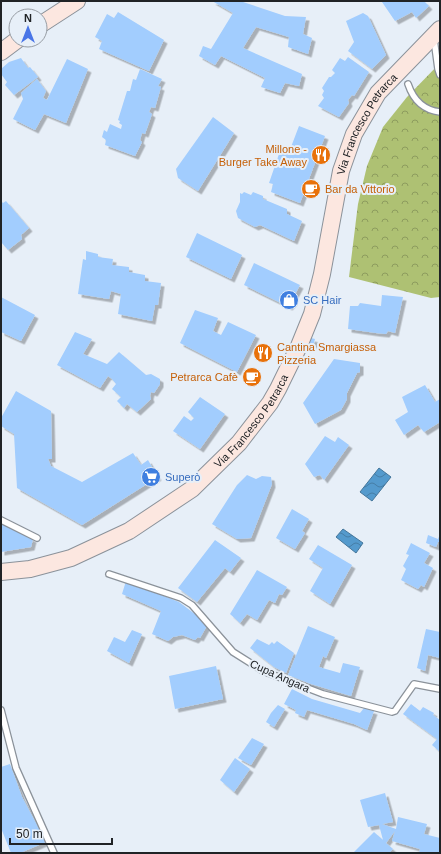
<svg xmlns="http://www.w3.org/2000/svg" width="441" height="854" viewBox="0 0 441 854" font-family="Arial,sans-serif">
<defs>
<pattern id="forest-crowns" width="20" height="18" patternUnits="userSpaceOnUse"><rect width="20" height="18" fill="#aec173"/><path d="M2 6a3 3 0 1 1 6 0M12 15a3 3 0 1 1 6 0" fill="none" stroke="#8d9c5e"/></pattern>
<pattern id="water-waves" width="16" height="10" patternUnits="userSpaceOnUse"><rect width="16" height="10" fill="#549acd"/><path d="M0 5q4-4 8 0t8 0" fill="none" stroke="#457da6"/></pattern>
<filter id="shadow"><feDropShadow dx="3.5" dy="3.5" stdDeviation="0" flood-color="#0004"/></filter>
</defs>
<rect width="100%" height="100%" fill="#e7eff8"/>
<polygon fill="url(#forest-crowns)" points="440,63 440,297 431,298 349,277 358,204 367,166 383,127 407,97"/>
<g fill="url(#water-waves)" stroke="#44769b">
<polygon points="379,468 391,477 372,501 360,492"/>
<polygon points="343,529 363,543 356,553 336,537"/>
</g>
<g fill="#a2cdfe" filter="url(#shadow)">
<polygon points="212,1 240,1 285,16 306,17 303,34 312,38 308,54 288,47 289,37 256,27 243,48 302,74 299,86 285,83 280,93 261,87 265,78 221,56 215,65 199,56 203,46 211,49 233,13"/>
<polygon points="382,1 424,1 429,6 416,18 412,12 395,21 382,2"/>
<polygon points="118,12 164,40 149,71 99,49 102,41 95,37 107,14 114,18"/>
<polygon points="363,13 368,16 386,55 372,69 348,51 354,42 346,21"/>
<polygon points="348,57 369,72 354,96 352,95 348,100 349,103 339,117 318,106 324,98 322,95 324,91 322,88 329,77 331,77 335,73 332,70 340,58 345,61"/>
<polygon points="21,58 28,68 30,67 38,77 14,95 5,85 7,82 1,74 1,69 9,62"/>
<polygon points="67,59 88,69 66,123 44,114 35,130 13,119 23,99 21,93 37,79 46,91 43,98 47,100"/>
<polygon points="140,69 162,79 158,86 161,87 155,108 151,107 149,112 152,114 145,134 142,133 140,140 142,142 135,156 105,145 106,140 102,137 104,130 107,132 110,124 121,129 122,125 119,123 120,121 118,120 127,91 130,91 133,79 136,80"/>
<polygon points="213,117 234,133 198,191 178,178 176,169"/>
<polygon points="299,126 325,136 300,203 271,192 273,184 269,183 279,154 291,147"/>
<polygon points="244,192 251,195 253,192 263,196 263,199 287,209 287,214 302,221 294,241 260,225 255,227 238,218 236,211 240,202 240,193 242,194"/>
<polygon points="1,201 3,203 6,201 29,228 21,235 22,239 8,250 1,242"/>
<polygon points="197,233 242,255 231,279 186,257"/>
<polygon points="86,251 98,254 98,257 113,259 112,265 129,267 129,272 145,275 145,281 161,283 158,305 155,305 152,321 118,314 121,294 111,291 109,299 78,294 83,259 86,260"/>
<polygon points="254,263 300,285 293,298 294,301 289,307 244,285"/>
<polygon points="382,295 403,297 395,333 388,331 386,334 376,333 348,329 350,306 358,306 360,303 381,306"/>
<polygon points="1,297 35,315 21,341 1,332"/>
<polygon points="195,310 218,318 213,331 221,335 228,322 256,335 237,372 180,343"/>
<polygon points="75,332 92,339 83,354 107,364 119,352 146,375 151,374 160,379 160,384 154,393 151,392 150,396 151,399 137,412 127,404 124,408 117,401 121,397 112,389 116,384 112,379 108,376 100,388 57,365"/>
<polygon points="311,338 315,339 313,346 309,345"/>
<polygon points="334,359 360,363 360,372 357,373 347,393 347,399 341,410 315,424 303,403"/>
<polygon points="425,385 435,402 440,399 440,422 424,432 418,425 404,435 395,420 408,412 402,397"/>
<polygon points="16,391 51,411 52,459 48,459 51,466 82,482 133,453 141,465 148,460 158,477 82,525 17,488 14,434 1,426 1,418"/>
<polygon points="200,397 225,414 200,449 173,431 184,416 191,421 194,418 188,412"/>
<polygon points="325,436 335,442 338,437 349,445 324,480 320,475 314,477 305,464"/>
<polygon points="247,475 256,479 262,476 271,477 272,484 251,538 237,539 212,524 237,485"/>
<polygon points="292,509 309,519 302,531 305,533 295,549 276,538"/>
<polygon points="1,524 33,539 31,547 1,552"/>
<polygon points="440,534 440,542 438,542 436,547 426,543 428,535 438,539"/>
<polygon points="215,540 241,558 230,572 225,568 197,602 178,588"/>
<polygon points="411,543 430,553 424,563 433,568 424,587 421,585 418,589 401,580 406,569 403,566 409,555 406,554"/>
<polygon points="318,545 352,565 330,604 310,591 323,568 309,559"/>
<polygon points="257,570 287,587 282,595 279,594 275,603 269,600 257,620 247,614 240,623 230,614"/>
<polygon points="126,581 179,602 208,624 200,638 198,637 195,640 182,635 173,637 168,641 152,634 161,611 122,594"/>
<polygon points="308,626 335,637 326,658 323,656 319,667 340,673 343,663 360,667 351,696 311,684 288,675"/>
<polygon points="426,629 440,632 440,658 428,655 425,671 417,668"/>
<polygon points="132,630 142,634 129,663 107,651 114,637 125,642"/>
<polygon points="257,639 269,645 272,642 274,644 277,641 294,653 286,673 274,667 250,648"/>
<polygon points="216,666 223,699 175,709 169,676"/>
<polygon points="292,689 312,699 360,713 364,708 374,711 367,730 354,724 307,710 304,717 295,713 296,710 284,704"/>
<polygon points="411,704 420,711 423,707 434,713 433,715 440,720 440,752 432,745 437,739 403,714"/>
<polygon points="278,705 285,709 274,727 266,722 271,713"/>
<polygon points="252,738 264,744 251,765 238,758"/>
<polygon points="235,758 250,769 234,792 220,780"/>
<polygon points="10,764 22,797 46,842 20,853 11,853 1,828 1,767"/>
<polygon points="385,793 393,822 382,824 396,829 398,817 427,824 424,834 440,838 440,853 419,853 420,849 392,841 395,831 386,843 393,849 389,853 353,853 374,832 383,840 379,825 368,827 360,800"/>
</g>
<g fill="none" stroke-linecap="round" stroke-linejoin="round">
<defs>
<g id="lane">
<polyline points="434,39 438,69 440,75"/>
<path d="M 408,84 C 413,99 423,110 440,112"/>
<polyline points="1,520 37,538"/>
<polyline points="109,574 181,598 192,605 233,652 263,671 323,694 392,712 395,711 414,684 440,689"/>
<polyline points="1,710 16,768 54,853"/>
</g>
<g id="secondary">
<polyline points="40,25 77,1"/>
<polyline points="1,52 17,40"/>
<path id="s1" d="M 1,572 L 30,569 L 71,558 L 129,531 L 192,489 L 239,443 L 270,403 L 278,389 L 299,346 L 312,314 L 322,274 L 341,171 L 354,134 L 378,93 L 440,29"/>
</g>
</defs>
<use href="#lane" stroke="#8b929a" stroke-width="8"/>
<use href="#secondary" stroke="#8b929a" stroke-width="18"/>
<use href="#lane" stroke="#fff" stroke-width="5.5"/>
<use href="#secondary" stroke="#fce7e0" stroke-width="16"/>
</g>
<defs>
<symbol id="restaurant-disc" viewBox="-11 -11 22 22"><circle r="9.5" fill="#e8710a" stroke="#e7eff8"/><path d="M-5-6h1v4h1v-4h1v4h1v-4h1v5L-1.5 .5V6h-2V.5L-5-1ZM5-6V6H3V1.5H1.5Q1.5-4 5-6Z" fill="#fff"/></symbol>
<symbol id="cafe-disc" viewBox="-11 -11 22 22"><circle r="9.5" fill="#e8710a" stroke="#e7eff8"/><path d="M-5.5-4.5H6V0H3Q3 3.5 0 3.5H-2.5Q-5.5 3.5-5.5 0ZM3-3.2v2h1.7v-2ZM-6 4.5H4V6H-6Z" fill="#fff"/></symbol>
<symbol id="shop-disc" viewBox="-11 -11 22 22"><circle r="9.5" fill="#3f7fe0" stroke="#e7eff8"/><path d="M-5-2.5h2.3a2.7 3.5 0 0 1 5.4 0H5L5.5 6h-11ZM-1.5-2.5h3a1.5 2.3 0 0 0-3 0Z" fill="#fff"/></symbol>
<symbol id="supermarket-disc" viewBox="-11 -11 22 22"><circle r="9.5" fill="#3f7fe0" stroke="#e7eff8"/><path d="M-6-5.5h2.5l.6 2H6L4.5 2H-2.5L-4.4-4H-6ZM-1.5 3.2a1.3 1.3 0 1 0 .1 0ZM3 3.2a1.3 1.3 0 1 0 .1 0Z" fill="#fff"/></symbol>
</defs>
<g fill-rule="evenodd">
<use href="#restaurant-disc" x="310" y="144" width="22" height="22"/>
<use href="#cafe-disc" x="300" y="178" width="22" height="22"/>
<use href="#shop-disc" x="278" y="289" width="22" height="22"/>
<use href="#restaurant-disc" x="252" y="342" width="22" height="22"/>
<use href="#cafe-disc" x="241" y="366" width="22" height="22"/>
<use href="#supermarket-disc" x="140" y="466" width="22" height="22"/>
</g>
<g text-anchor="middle" stroke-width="4" stroke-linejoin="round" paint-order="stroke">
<g font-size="11" fill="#202326" stroke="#e7eff8">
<text dy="4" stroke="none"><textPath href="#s1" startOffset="626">Via Francesco Petrarca</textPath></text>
<text dy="4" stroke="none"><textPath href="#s1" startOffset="302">Via Francesco Petrarca</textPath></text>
<text transform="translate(280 676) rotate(24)" y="4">Cupa Angara</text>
</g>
<g font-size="11" fill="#c56008" stroke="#e7eff8" text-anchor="end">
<text x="307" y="153">Millone -<tspan x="307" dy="13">Burger Take Away</tspan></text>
<text x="325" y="193" text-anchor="start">Bar da Vittorio</text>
<text x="277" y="351" text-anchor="start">Cantina Smargiassa<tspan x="277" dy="13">Pizzeria</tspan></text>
<text x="238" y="381">Petrarca Cafè</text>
</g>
<g font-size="11" fill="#366cbe" stroke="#e7eff8" text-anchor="start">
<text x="303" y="304">SC Hair</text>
<text x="165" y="481">Superò</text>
</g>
</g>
<rect width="441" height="854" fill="none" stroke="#202326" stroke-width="4"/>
<g transform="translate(28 28)"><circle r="19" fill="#e7eff8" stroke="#979da4"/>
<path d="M0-3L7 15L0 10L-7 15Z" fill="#4975e7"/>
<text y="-6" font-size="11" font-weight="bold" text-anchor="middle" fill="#202326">N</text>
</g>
<path d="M10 838v6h102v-6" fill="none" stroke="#202326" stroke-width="2"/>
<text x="16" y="838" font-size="12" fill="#202326" stroke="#e7eff8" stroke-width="3" paint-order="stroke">50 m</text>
</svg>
